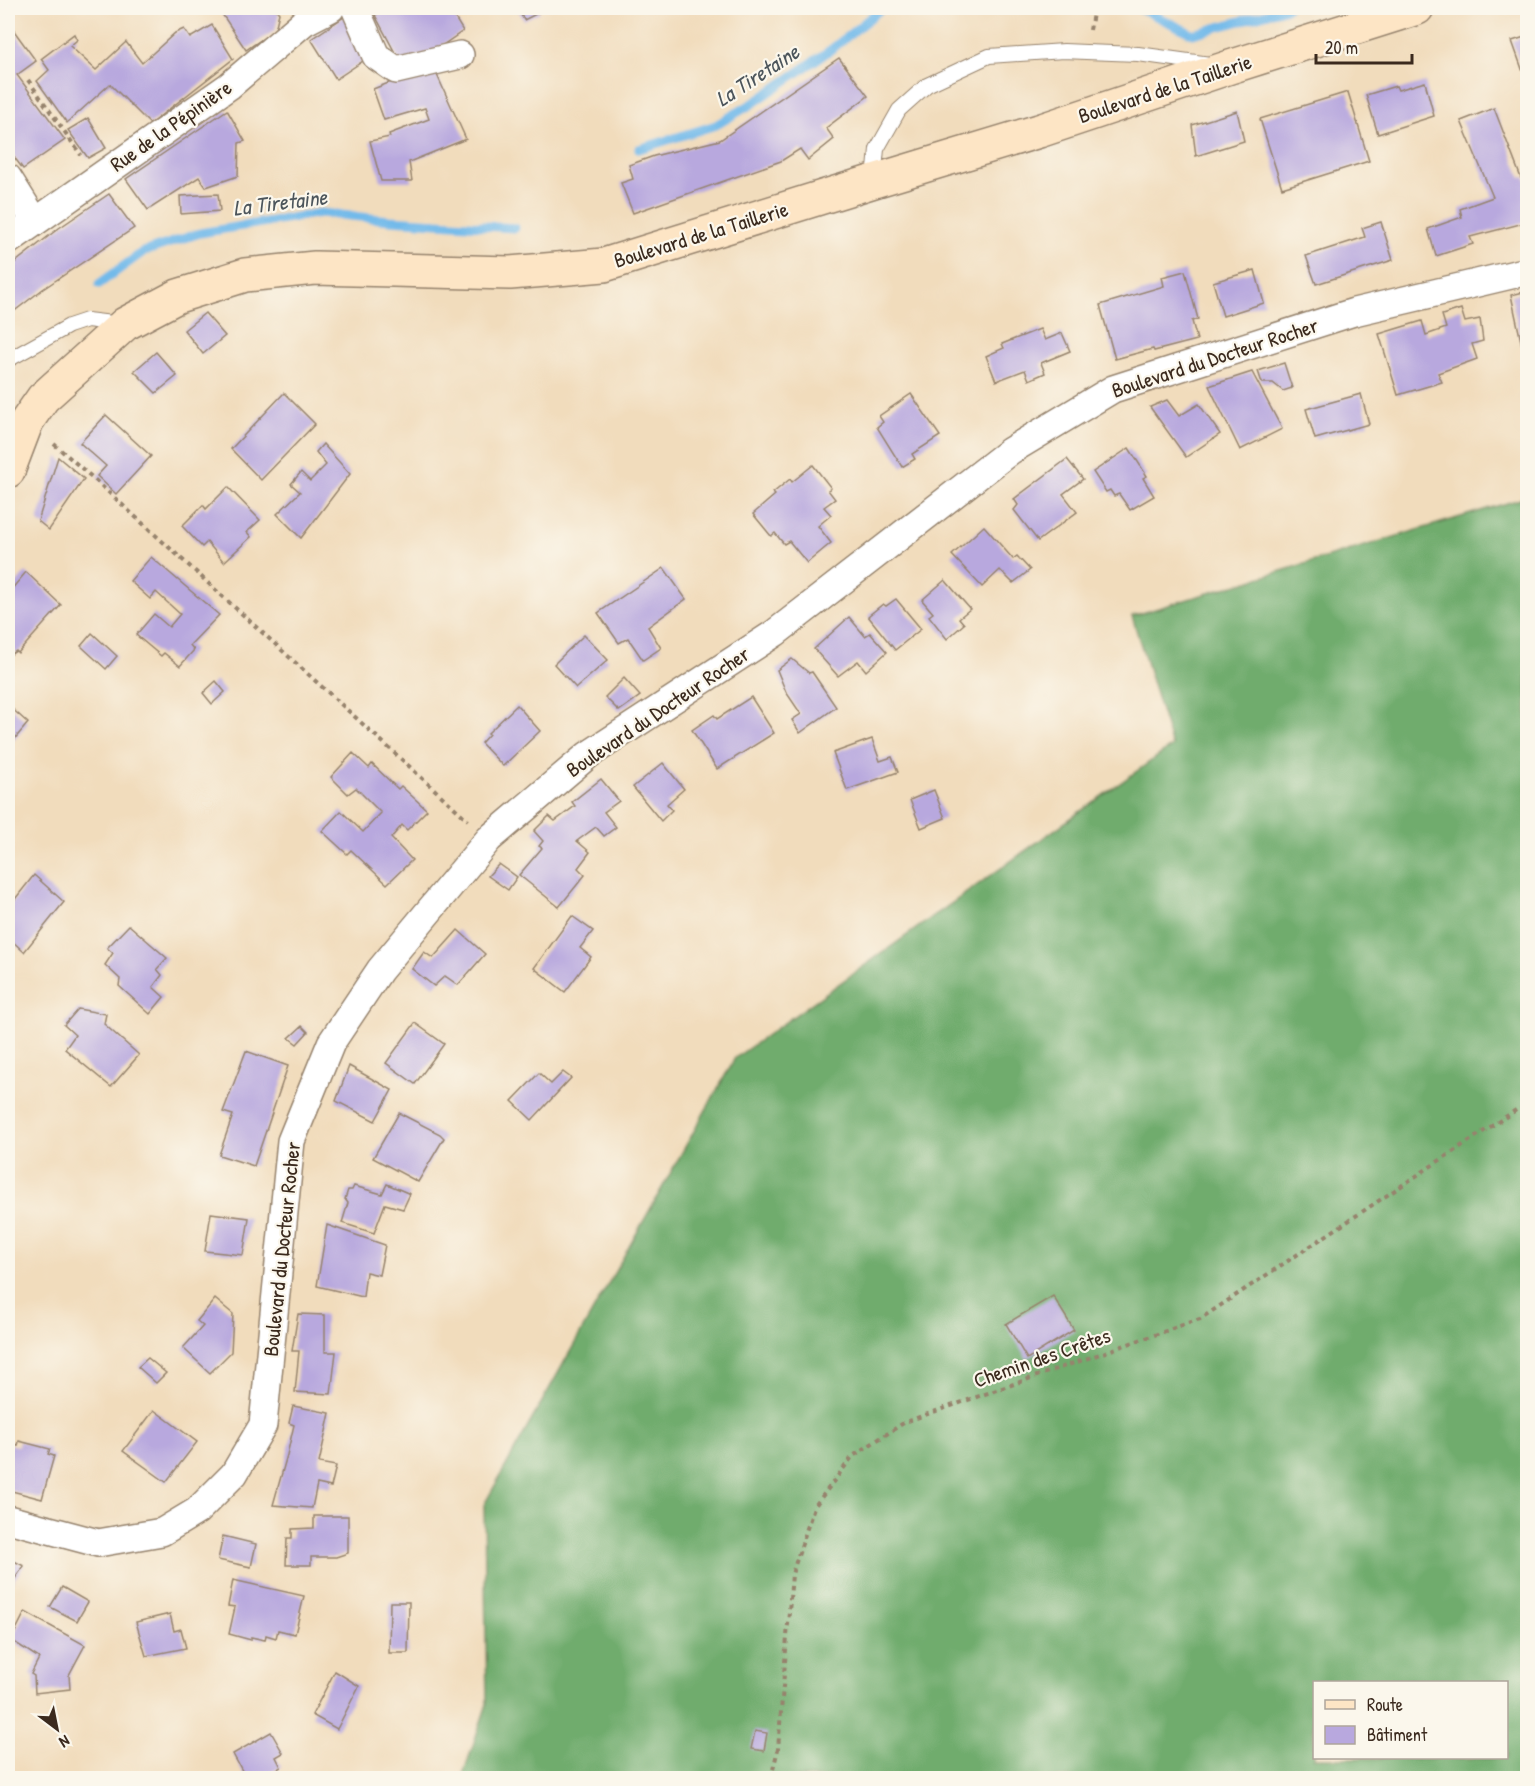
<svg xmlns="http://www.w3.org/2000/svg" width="1535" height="1786" viewBox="0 0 1535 1786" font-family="'Patrick Hand',sans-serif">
<rect width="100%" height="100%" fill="#fbf7ec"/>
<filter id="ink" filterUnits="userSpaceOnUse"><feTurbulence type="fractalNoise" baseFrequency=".0167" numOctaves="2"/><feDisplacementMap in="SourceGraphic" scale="12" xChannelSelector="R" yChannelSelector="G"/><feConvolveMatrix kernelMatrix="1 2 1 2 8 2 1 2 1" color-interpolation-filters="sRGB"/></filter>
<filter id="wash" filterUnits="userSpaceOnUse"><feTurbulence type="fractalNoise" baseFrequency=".008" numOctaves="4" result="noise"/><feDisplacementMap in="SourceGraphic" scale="24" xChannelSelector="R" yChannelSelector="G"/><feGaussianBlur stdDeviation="1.35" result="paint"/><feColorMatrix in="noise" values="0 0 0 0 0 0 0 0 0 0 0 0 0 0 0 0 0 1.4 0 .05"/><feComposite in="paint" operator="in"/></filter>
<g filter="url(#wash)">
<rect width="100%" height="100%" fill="#f1dcbc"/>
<path fill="#6fac6d" stroke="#556b46" stroke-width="1.5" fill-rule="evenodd" d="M 1527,497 L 1527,1778 L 462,1778 L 487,1704 L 484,1505 L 735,1058 L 1172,746 L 1132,616 ZM 1314,1682 L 1506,1682 L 1506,1758 L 1314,1758 Z"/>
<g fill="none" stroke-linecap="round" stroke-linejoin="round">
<g stroke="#72baea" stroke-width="9">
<polyline points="1139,8 1193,34 1287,8"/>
<polyline points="639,149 716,125 755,102 833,48 882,8"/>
<polyline points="99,284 143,252 200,233 321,213 390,220 515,228"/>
</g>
</g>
<g id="blocks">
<g fill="#b8a8de">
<polygon points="218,8 275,8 279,13 275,30 246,50"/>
<polygon points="389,8 449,8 463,31 434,51 400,62 375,15"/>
<polygon points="517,8 537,8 540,12 524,20"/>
<polygon points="347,15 366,59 336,79 311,39"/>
<polygon points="212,25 233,59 150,124 110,84 67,123 37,81 49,70 41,59 74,34 77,40 70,46 96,70 126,42 142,63 175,33 184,29 190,38"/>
<polygon points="12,28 36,61 17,75 65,140 23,169 8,149 8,32"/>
<polygon points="1528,36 1528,83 1527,83 1512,41"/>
<polygon points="839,58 868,96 826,128 834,139 808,160 800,149 781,161 633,213 621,183 633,179 629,165 654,156 720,140"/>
<polygon points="433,66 466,139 409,162 412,181 381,181 370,141 390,137 389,134 429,119 425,108 384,120 373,89"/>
<polygon points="1425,82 1434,116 1378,134 1366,95 1396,86 1398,90"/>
<polygon points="1348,92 1369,161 1282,188 1260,119"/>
<polygon points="1494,108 1521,178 1525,177 1528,183 1528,222 1470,237 1473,244 1436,256 1428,229 1462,217 1460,209 1493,197 1461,121"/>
<polygon points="227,110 245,141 239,143 238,176 206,187 199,177 148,210 126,179"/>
<polygon points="1237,111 1244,141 1196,156 1192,125"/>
<polygon points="88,118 106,148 88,158 68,130"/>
<polygon points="109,194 134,228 43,289 8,316 8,268 59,228"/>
<polygon points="218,194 220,211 181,214 180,196"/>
<polygon points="1381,222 1393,260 1316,284 1306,256 1365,237 1362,228"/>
<polygon points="1255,270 1264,303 1223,316 1213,282"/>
<polygon points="1185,271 1198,319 1192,321 1197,340 1154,351 1153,349 1115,359 1100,305 1164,286 1162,277"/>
<polygon points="1528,291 1528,345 1522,346 1511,295"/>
<polygon points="1461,309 1465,322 1480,319 1483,341 1472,344 1477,359 1438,373 1442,382 1398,395 1379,334 1422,321 1426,335 1446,328 1442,315"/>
<polygon points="205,313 225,336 203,354 184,330"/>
<polygon points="1040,329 1045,340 1062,333 1070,351 1041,363 1045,373 1029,380 1025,370 996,381 986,356 1004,348 1002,344"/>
<polygon points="156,352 177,376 156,393 134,371"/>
<polygon points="1284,363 1292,388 1283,391 1273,383 1262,383 1258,371"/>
<polygon points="1252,372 1282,429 1240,450 1209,386"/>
<polygon points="284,393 315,424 261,480 231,449"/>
<polygon points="911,394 940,436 912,454 915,459 902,467 877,427 883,422 879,416"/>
<polygon points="1361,394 1369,424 1315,439 1306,409"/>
<polygon points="1167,400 1179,416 1199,404 1220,434 1186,457 1150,407"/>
<polygon points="106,415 151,456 116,494 97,476 106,466 80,443"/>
<polygon points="323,444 350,474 301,538 277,514 300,492 291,484 301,472 310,481 326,465 316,452"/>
<polygon points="1129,448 1147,476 1143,478 1154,496 1130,510 1119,494 1114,496 1110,490 1106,492 1093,472"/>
<polygon points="58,457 84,479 49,530 38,521"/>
<polygon points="1067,459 1083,479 1063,494 1077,512 1038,541 1014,510 1018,505 1014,499"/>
<polygon points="813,465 831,488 828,490 835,499 824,507 831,515 818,526 831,543 807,563 789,541 784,544 775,533 771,536 753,514 775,495 773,493 790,479 792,482"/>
<polygon points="228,487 260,520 247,532 251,537 224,562 207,542 202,547 182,526 203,505 206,509"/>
<polygon points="984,526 1013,559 1017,556 1030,570 1013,583 1000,570 982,587 952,555"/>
<polygon points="151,557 219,615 190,645 194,650 180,666 164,653 161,656 136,635 154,614 169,627 180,614 156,592 150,599 130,581"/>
<polygon points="664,568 686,599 648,627 661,648 643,660 628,638 619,643 598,613"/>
<polygon points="26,572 61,605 18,653 16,651 10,655 8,653 8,590 10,591"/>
<polygon points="945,580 970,609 959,618 964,624 947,639 929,616 933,613 922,600"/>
<polygon points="896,599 921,629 895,650 868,616 883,604 886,606"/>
<polygon points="849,617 865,636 870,633 887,652 866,671 858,661 838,676 814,649"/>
<polygon points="92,633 117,656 106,669 81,646"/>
<polygon points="584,635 608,660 576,688 554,664"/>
<polygon points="792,659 809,673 812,672 836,707 800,733 792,720 801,714 786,692 777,670"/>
<polygon points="624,678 640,696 619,711 605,697"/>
<polygon points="216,681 225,692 212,704 203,693"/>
<polygon points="751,697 774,733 717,769 692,730 714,715 717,719"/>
<polygon points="8,705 28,723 8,747"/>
<polygon points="517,705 540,731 503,766 481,743 489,734 488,733"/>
<polygon points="872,739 880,761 892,757 898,772 847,790 833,753"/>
<polygon points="353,753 369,768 372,764 398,789 401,786 427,810 407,830 402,825 391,838 412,860 387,884 351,850 347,854 322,831 341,811 363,832 381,813 356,788 348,794 331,777"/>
<polygon points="663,763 684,789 667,804 672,810 661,821 633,787"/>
<polygon points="601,779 619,801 604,812 616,827 604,836 596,827 577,841 590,852 578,868 585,875 559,907 519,875 542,848 539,846 543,841 534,831 549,816 555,821 575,806 572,802"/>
<polygon points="934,790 945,818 921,828 910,800"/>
<polygon points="499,864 517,877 508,890 488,876"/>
<polygon points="34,875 64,902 24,952 8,937 8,908"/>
<polygon points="572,916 593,931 580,948 591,957 565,992 534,968"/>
<polygon points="129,925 167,958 157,969 162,975 153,987 164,997 150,1014 119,986 120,979 105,965 113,953 107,948"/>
<polygon points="458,930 485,954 458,985 445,976 434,986 412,969 424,952 433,958"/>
<polygon points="78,1009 106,1014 104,1024 139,1055 111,1087 65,1049 75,1035 64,1025"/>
<polygon points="415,1023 444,1044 415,1084 386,1063"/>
<polygon points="302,1026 308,1032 297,1044 289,1038"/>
<polygon points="246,1051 288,1066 254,1166 219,1155 233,1115 223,1112"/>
<polygon points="349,1066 392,1090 375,1121 336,1101"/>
<polygon points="563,1072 571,1078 532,1120 512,1101 539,1073 551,1084"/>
<polygon points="399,1113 440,1134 444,1138 418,1182 373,1158"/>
<polygon points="387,1184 410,1194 403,1209 385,1204 374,1233 342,1223 348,1203 345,1199 348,1190 352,1190 354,1186 382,1194"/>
<polygon points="211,1213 249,1218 243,1255 205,1251"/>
<polygon points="327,1225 385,1245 379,1275 366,1272 363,1297 317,1286"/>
<polygon points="1053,1296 1074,1330 1027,1359 1006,1324"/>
<polygon points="215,1299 233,1314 231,1352 210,1373 183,1348 203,1326 197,1321"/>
<polygon points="298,1314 325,1315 325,1352 336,1352 331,1394 295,1392 299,1351 292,1351"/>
<polygon points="148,1358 166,1373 156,1383 138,1367"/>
<polygon points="293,1406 330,1413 319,1463 336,1466 331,1487 317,1484 312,1508 273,1505 287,1455 294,1425 289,1423"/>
<polygon points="154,1410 197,1442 166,1482 123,1451"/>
<polygon points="19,1441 50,1449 48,1454 54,1456 42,1499 8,1490 8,1444 18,1446"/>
<polygon points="314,1516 348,1516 348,1553 336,1557 311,1557 311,1565 286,1565 287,1538 292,1538 292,1529 314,1528"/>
<polygon points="223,1536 256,1544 251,1567 218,1560"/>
<polygon points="8,1558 24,1566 8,1588"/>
<polygon points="233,1580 304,1596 295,1634 278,1630 276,1638 266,1635 265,1640 251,1637 251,1640 229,1634 235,1607 228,1606"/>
<polygon points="62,1587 88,1602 77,1621 50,1607"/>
<polygon points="390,1602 409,1602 408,1653 389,1653"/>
<polygon points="25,1612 85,1645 69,1675 70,1689 35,1693 34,1676 31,1674 39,1658 11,1640"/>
<polygon points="170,1614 174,1631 181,1629 186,1648 146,1656 136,1622"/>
<polygon points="335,1671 359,1686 337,1729 312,1715"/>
<polygon points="755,1731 767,1733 764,1751 751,1749"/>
<polygon points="271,1732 283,1753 276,1757 281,1767 261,1778 246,1778 233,1754"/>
</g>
</g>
</g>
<g filter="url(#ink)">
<use href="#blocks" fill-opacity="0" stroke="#96836d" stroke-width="1.5"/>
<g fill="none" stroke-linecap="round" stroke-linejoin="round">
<defs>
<g id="service">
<polyline points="874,180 877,149 899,110 927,85 989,56 1064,51 1086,52 1138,54 1210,64"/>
<polyline points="8,360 69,326 87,320 120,324"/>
</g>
<g id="minor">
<polyline points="355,8 376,56 396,70 460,55"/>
<polyline points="8,178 35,221"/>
<polyline points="8,241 229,86 304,22 331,8"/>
<polyline points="8,1519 98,1543 162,1532 197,1511 234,1474 263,1425 291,1141 331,1043 380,970 489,839 588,755 775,633 1010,451 1113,389 1354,312 1528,271"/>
</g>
<polyline id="secondary" points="8,471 27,421 43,398 125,324 178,296 245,275 315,268 510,273 604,265 874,181 1039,131 1230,67 1417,8"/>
</defs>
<use href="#service" stroke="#96836d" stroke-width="16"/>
<use href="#minor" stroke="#96836d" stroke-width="30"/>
<use href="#secondary" stroke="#96836d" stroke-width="36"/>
<g stroke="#96836d" stroke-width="4" stroke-dasharray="4.5 4.5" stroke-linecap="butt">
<polyline points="1090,30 1094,8"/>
<polyline points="28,80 81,155"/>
<polyline points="54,444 94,479 468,820"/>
<polyline points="771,1778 778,1749 792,1574 814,1507 853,1456 905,1422 1200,1319 1516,1110 1528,1105"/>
</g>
<use href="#service" stroke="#fff" stroke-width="14"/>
<use href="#minor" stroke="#fff" stroke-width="27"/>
<use href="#secondary" stroke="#fde5c5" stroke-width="33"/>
</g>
</g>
<g text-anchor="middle" stroke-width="4.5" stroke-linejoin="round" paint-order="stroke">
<g font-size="21" fill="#3b2a1e" stroke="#fbf7ec">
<text transform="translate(1165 89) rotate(-18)" y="7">Boulevard de la Taillerie</text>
<text transform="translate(171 126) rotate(-35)" y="7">Rue de la Pépinière</text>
<text transform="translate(701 235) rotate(-17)" y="7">Boulevard de la Taillerie</text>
<text transform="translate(1215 358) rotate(-18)" y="7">Boulevard du Docteur Rocher</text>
<text transform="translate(658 712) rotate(-34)" y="7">Boulevard du Docteur Rocher</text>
<text transform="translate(282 1249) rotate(-84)" y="7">Boulevard du Docteur Rocher</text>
<text transform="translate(1042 1358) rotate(-19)" y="7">Chemin des Crêtes</text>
</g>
<g font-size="22" font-style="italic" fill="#4c555b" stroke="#fbf7ec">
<text transform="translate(757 75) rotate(-33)" y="8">La Tiretaine</text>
<text transform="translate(280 202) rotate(-7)" y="8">La Tiretaine</text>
</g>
</g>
<rect width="1535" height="1786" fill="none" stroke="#fbf7ec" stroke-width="30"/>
<rect x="1313" y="1681" width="195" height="78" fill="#fbf7ec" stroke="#aea59a" stroke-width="1.5"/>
<rect x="1325" y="1700" width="30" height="9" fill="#fde5c5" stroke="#aea59a" stroke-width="1.5"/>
<text x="1367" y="1711" font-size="18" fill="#3b2a1e">Route</text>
<rect x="1325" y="1726" width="30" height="18" fill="#b8a8de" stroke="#aea59a" stroke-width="1.5"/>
<text x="1367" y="1741" font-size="18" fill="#3b2a1e">Bâtiment</text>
<g transform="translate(57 1729) rotate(148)" stroke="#fbf7ec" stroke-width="4.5" paint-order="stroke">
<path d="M0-4.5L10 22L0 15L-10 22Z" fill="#3b2a1e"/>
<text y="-9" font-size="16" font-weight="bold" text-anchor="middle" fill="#3b2a1e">N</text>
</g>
<path d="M1316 54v9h96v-9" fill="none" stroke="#3b2a1e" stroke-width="3"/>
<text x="1325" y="54" font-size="18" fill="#3b2a1e" stroke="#fbf7ec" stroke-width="4.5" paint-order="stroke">20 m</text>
</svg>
